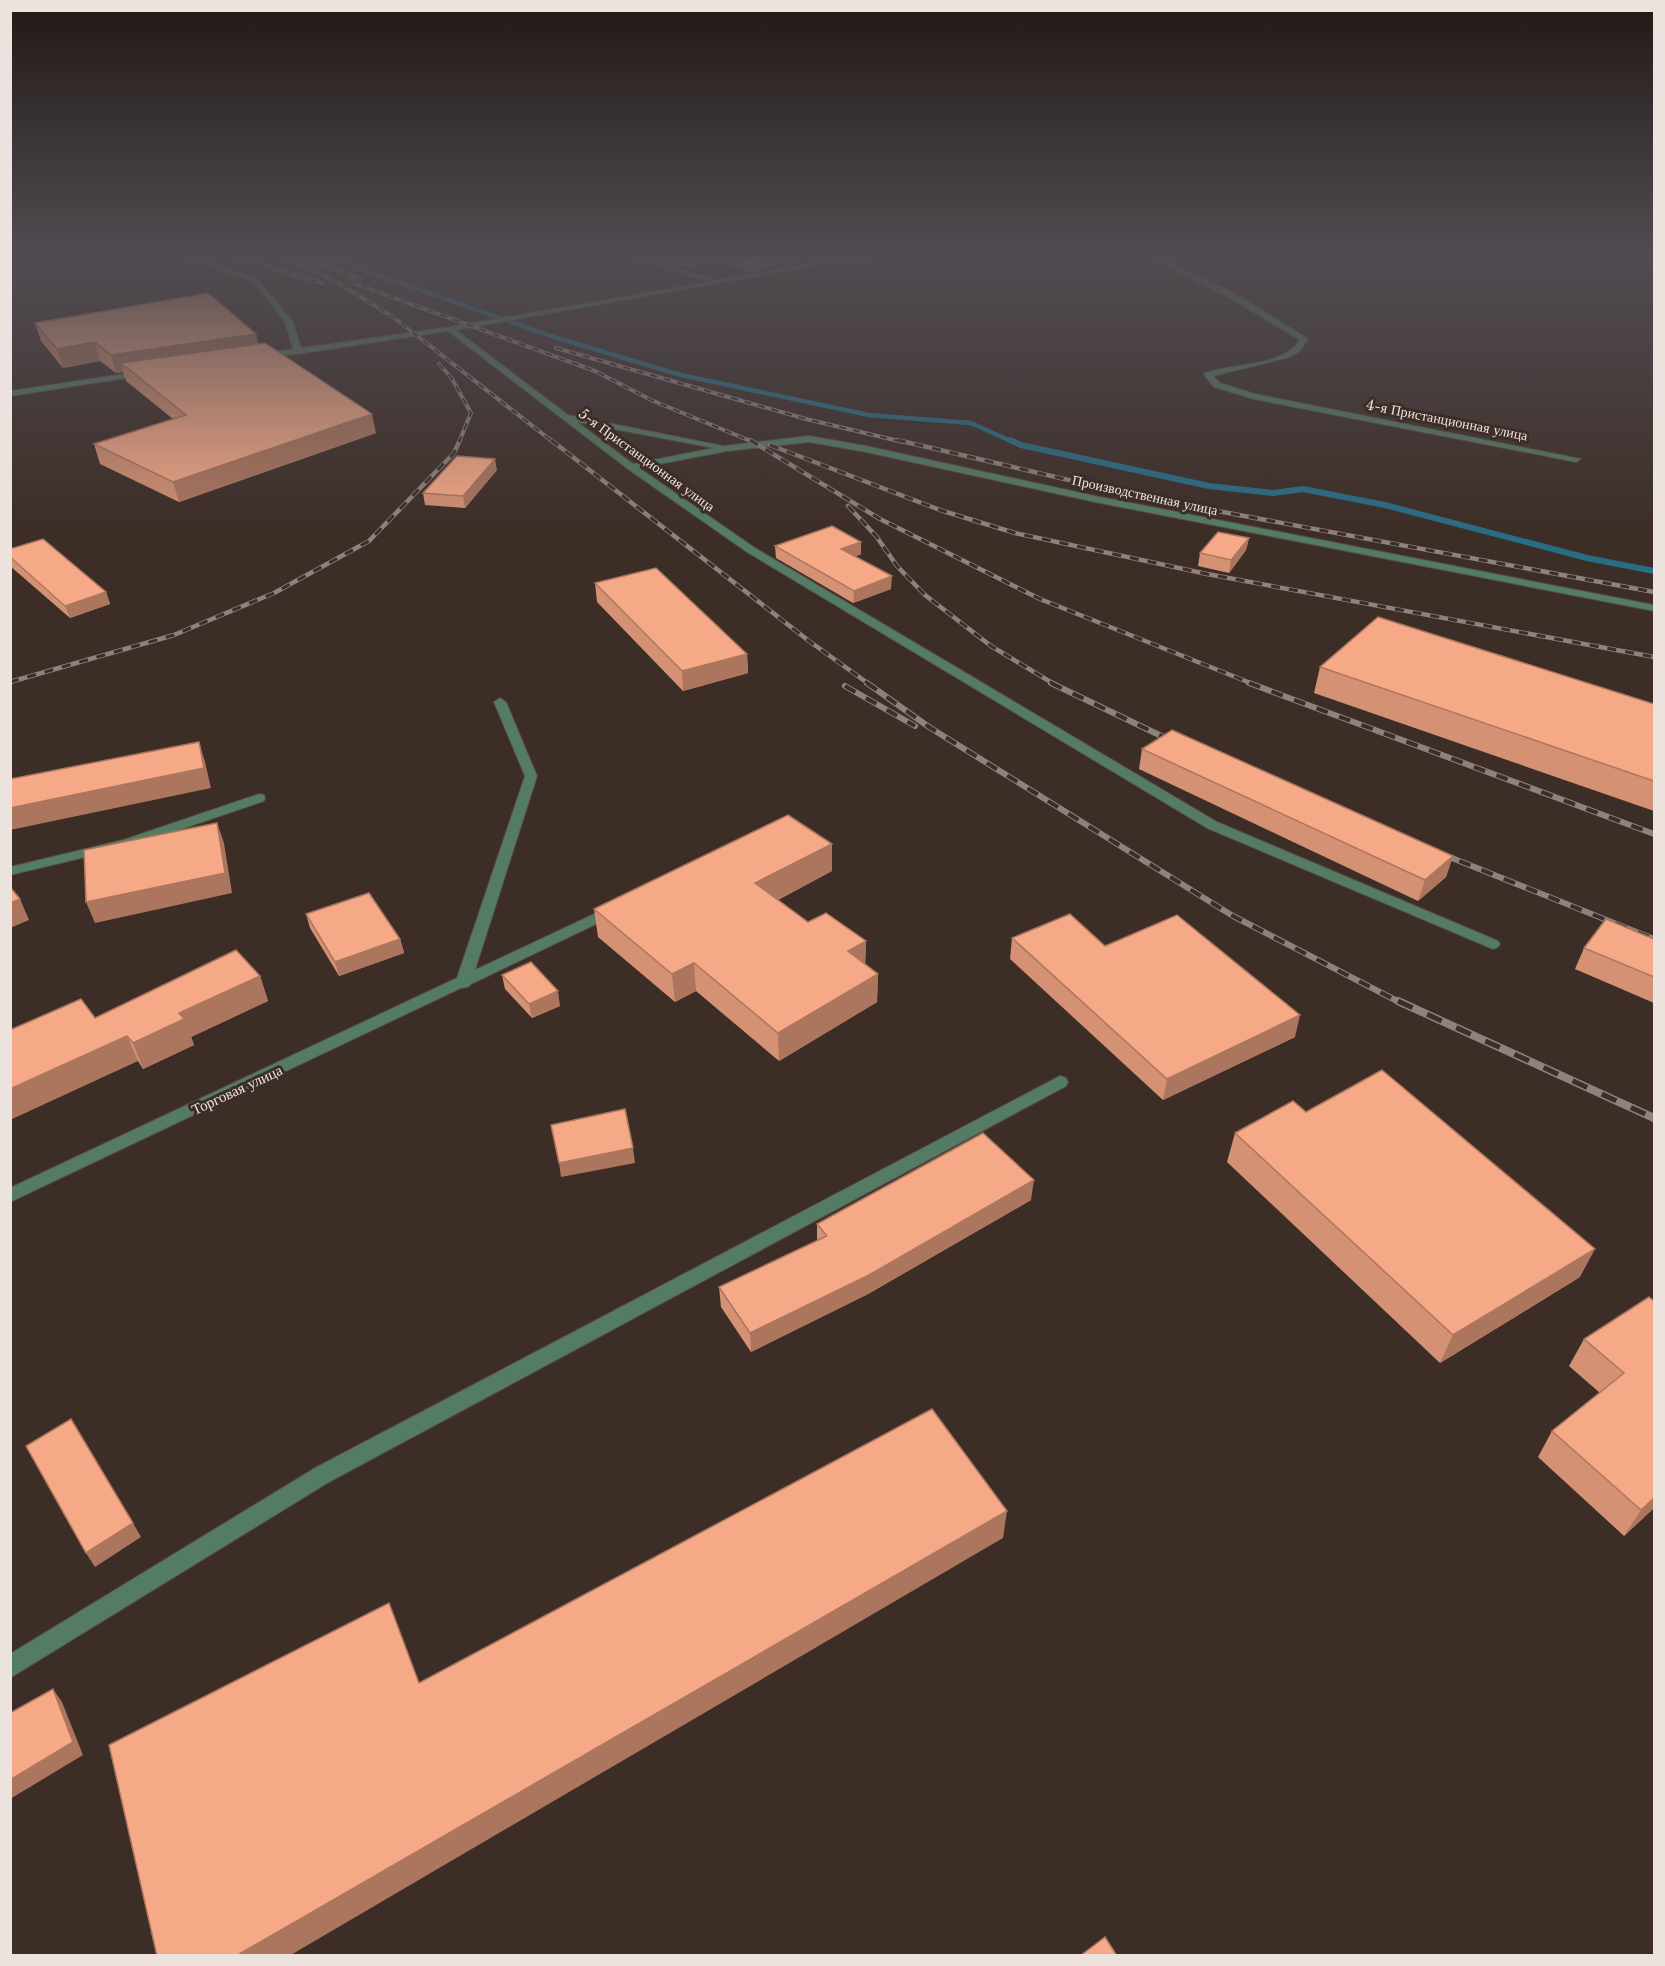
<svg xmlns="http://www.w3.org/2000/svg" width="1665" height="1966" viewBox="0 0 1665 1966" font-family="'Libre Baskerville',serif">
<rect width="100%" height="100%" fill="#3d2d27"/>
<g fill="none" stroke-linecap="round" stroke-linejoin="round">
<polyline stroke="#296d85" stroke-width="4.5" points="323,256 557,338 681,375 869,415 971,423 1013,442"/>
<polyline stroke="#296d85" stroke-width="6" points="1010,440 1021,445 1209,486 1273,493 1303,489 1385,505 1587,558 1654,571"/>
<defs>
<g id="minor">
<path d="M 184,256 L 192,256 L 258,280 L 293,322 L 301,348 L 450,327 L 708,282 L 630,256 L 639,256 L 716,280 L 858,256 L 870,256 L 456,330 L 568,415 L 723,446 L 809,436 L 866,446 L 1095,496 L 1654,605 L 1654,611 L 1095,502 L 866,452 L 809,442 L 727,451 L 639,468 L 755,548 L 1217,822 L 1498,941 L 1500,944 L 1498,947 L 1493,949 L 1207,828 L 747,552 L 628,469 L 448,331 L 298,354 L 260,358 L 260,354 L 293,349 L 285,322 L 254,282 ZM 577,422 L 714,448 L 633,464 Z"/>
<path d="M 1148,256 L 1155,256 L 1236,294 L 1308,339 L 1300,351 L 1290,357 L 1213,376 L 1220,383 L 1255,394 L 1581,459 L 1576,462 L 1254,399 L 1214,387 L 1204,375 L 1205,373 C 1234,362 1281,368 1300,340 L 1230,298 Z"/>
<polygon points="144,371 147,371 147,375 10,396 10,391"/>
<polygon points="500,698 506,702 537,776 475,970 607,908 617,908 619,911 617,914 471,984 468,987 461,988 10,1202 10,1188 457,978 525,776 494,702"/>
<polygon points="259,794 264,795 265,798 264,801 132,846 10,875 10,867 123,840"/>
<polygon points="1060,1076 1066,1078 1068,1082 1066,1086 329,1482 10,1678 10,1654 315,1468"/>
</g>
</defs>
<use href="#minor" stroke="#594a44" stroke-width="2"/>
<use href="#minor" fill="#547c64" fill-rule="evenodd"/>
<defs>
<g id="rail-far3">
<polyline points="230,256 322,283"/>
<polyline points="279,256 335,281 393,317 553,442"/>
<polyline points="304,259 360,279"/>
<polyline points="348,281 595,371 651,400 753,442"/>
<polyline points="556,348 806,419 903,442"/>
<polyline points="439,364 451,377 471,413 459,442"/>
</g>
<g id="rail-far2">
<polyline points="551,440 809,641 869,684"/>
<polyline points="750,440 880,519 1040,599 1253,684"/>
<polyline points="897,440 1142,497 1654,592"/>
<polyline points="770,445 940,510 1015,533 1207,574 1654,657"/>
<polyline points="848,506 876,536 897,566 925,595 991,646 1054,684"/>
<polyline points="10,682 174,635 274,593 369,541 454,453 460,440"/>
</g>
<g id="rail-far1">
<polyline points="867,683 929,727 1233,916 1401,1003"/>
<polyline points="1051,683 1176,743"/>
<polyline points="1249,683 1654,834"/>
<polyline points="845,686 915,726"/>
<polyline points="1437,852 1654,939"/>
</g>
<polyline id="rail" points="1398,1001 1654,1118"/>
</defs>
<use href="#rail-far3" stroke="#8f827d" stroke-width="4"/>
<use href="#rail-far2" stroke="#8f827d" stroke-width="4.5"/>
<use href="#rail-far1" stroke="#8f827d" stroke-width="6"/>
<use href="#rail" stroke="#8f827d" stroke-width="8"/>
<use href="#rail-far3" stroke="#3d2d27" stroke-width="2" stroke-dasharray="7" stroke-linecap="butt"/>
<use href="#rail-far2" stroke="#3d2d27" stroke-width="3" stroke-dasharray="9" stroke-linecap="butt"/>
<use href="#rail-far1" stroke="#3d2d27" stroke-width="4" stroke-dasharray="12" stroke-linecap="butt"/>
<use href="#rail" stroke="#3d2d27" stroke-width="5" stroke-dasharray="16" stroke-linecap="butt"/>
</g>
<g fill="#d49173">
<polygon points="647,256 803,256 789,261 778,258 778,265 750,272 715,259 689,267"/>
<polygon points="35,323 258,344 376,433 179,502 100,464 94,444 173,419 126,381 123,372 116,373 100,361 63,368 41,341"/>
<polygon points="497,470 465,508 425,505 423,493"/>
<polygon points="1249,538 1246,550 1229,573 1198,566 1200,553"/>
<polygon points="775,546 861,554 854,557 891,589 853,603 776,558"/>
<polygon points="10,549 106,592 110,604 70,618 10,566"/>
<polygon points="595,583 747,654 748,673 683,691 597,602"/>
<polygon points="1320,667 1654,704 1654,811 1314,693"/>
<polygon points="1142,749 1453,856 1446,877 1418,901 1139,769"/>
<polygon points="832,871 778,900 808,922 866,941 865,964 878,974 877,1002 779,1061 696,991 675,1002 598,937 594,909"/>
<polygon points="306,914 400,939 404,953 339,976 310,928"/>
<polygon points="1012,938 1105,946 1295,1037 1163,1100 1010,959"/>
<polygon points="1654,939 1654,1003 1575,969 1584,948"/>
<polygon points="502,975 560,1006 532,1018 505,989"/>
<polygon points="260,976 268,1001 191,1037 194,1045 143,1069 138,1061 95,1018"/>
<polygon points="1306,1112 1580,1277 1440,1363 1227,1162 1235,1133"/>
<polygon points="1031,1200 868,1294 751,1352 721,1307 719,1287 817,1241 817,1224"/>
<polygon points="1654,1301 1654,1508 1624,1536 1538,1457 1552,1431 1600,1393 1569,1366 1584,1339"/>
</g>
<g fill="#ac765e">
<polygon points="703,256 715,256 715,259 689,267 688,260"/>
<polygon points="789,256 803,256 789,261"/>
<polygon points="778,258 778,265 750,272 750,265"/>
<polygon points="256,334 260,352 121,363 123,372 116,373 111,355"/>
<polygon points="95,342 100,361 63,368 57,349"/>
<polygon points="372,414 376,433 179,502 173,482"/>
<polygon points="495,459 497,470 465,508 463,496"/>
<polygon points="1249,538 1246,550 1229,573 1231,560"/>
<polygon points="861,542 861,554 841,561 841,549"/>
<polygon points="892,576 891,589 853,603 854,591"/>
<polygon points="106,592 110,604 70,618 65,606"/>
<polygon points="747,654 748,673 683,691 682,671"/>
<polygon points="199,742 205,762 211,788 10,830 10,808"/>
<polygon points="217,823 224,843 232,893 95,923 86,902"/>
<polygon points="832,844 832,871 756,911 755,883"/>
<polygon points="1453,856 1446,877 1418,901 1425,880"/>
<polygon points="20,899 29,920 10,928 10,903"/>
<polygon points="400,939 404,953 339,976 335,962"/>
<polygon points="866,941 865,969 848,951"/>
<polygon points="694,963 696,991 675,1002 672,974"/>
<polygon points="878,974 877,1002 779,1061 778,1033"/>
<polygon points="260,976 268,1001 191,1037 194,1045 143,1069 133,1043 179,1013"/>
<polygon points="558,991 560,1006 532,1018 529,1004"/>
<polygon points="1300,1015 1295,1037 1163,1100 1167,1079"/>
<polygon points="127,1036 138,1061 10,1120 10,1089"/>
<polygon points="633,1148 635,1163 561,1177 559,1163"/>
<polygon points="1034,1180 1031,1200 868,1294 751,1352 750,1333"/>
<polygon points="1595,1249 1580,1277 1440,1363 1453,1335"/>
<polygon points="1654,1498 1654,1508 1624,1536 1641,1510"/>
<polygon points="1007,1511 1003,1538 289,1956 236,1956"/>
<polygon points="133,1523 141,1537 95,1567 86,1553"/>
<polygon points="53,1689 62,1702 83,1755 10,1799 10,1780"/>
</g>
<g fill="#f6a986" stroke="#ac765e" stroke-width="1.5">
<polygon points="672,256 703,256 688,260"/>
<polygon points="725,256 771,256 778,258 750,265"/>
<polygon points="208,293 256,334 111,355 95,342 57,349 35,323"/>
<polygon points="265,343 372,414 173,482 94,444 186,415 121,363"/>
<polygon points="457,456 495,459 463,496 423,493"/>
<polygon points="832,526 861,542 841,549 892,576 854,591 775,546"/>
<polygon points="1218,532 1249,538 1231,560 1200,553"/>
<polygon points="43,539 106,592 65,606 10,557 10,549"/>
<polygon points="656,568 747,654 682,671 595,583"/>
<polygon points="1378,617 1654,704 1654,781 1320,667"/>
<polygon points="1172,730 1453,856 1425,880 1142,749"/>
<polygon points="199,742 204,768 10,808 10,779"/>
<polygon points="788,815 832,844 755,883 808,922 826,913 866,941 848,951 878,974 778,1033 694,963 672,974 594,909"/>
<polygon points="217,823 225,873 86,902 84,850"/>
<polygon points="10,887 20,899 10,903"/>
<polygon points="369,893 400,939 335,962 306,914"/>
<polygon points="1070,914 1105,946 1177,915 1300,1015 1167,1079 1012,938"/>
<polygon points="1606,919 1654,939 1654,977 1584,948"/>
<polygon points="236,950 260,976 179,1013 184,1019 133,1043 127,1036 10,1089 10,1030 81,999 95,1018"/>
<polygon points="531,962 558,991 529,1004 502,975"/>
<polygon points="1382,1070 1595,1249 1453,1335 1235,1133 1293,1101 1306,1112"/>
<polygon points="625,1109 633,1148 559,1163 551,1125"/>
<polygon points="983,1133 1034,1180 869,1275 750,1333 719,1287 827,1236 817,1224"/>
<polygon points="1649,1297 1654,1301 1654,1498 1641,1510 1552,1431 1624,1373 1584,1339"/>
<polygon points="932,1409 1007,1511 236,1956 157,1956 109,1745 389,1603 419,1683"/>
<polygon points="71,1419 133,1523 86,1553 26,1446"/>
<polygon points="53,1689 73,1742 10,1780 10,1713"/>
<polygon points="1105,1937 1117,1956 1080,1956"/>
</g>
<linearGradient id="sky" x2="0" y2="1"><stop stop-color="#221915"/><stop offset="0.48" stop-color="#514c52"/><stop offset="1" stop-color="#514c52" stop-opacity="0"/></linearGradient>
<rect width="1665" height="531" fill="url(#sky)"/>
<g text-anchor="middle" stroke-width="6" stroke-linejoin="round" paint-order="stroke">
<g font-size="14" fill="#ece2de" stroke="#3d2d27">
<text transform="translate(1447 420) rotate(11)" y="5">4-я Пристанционная улица</text>
<text transform="translate(647 460) rotate(36)" y="5">5-я Пристанционная улица</text>
<text transform="translate(1145 495) rotate(12)" y="5">Производственная улица</text>
</g>
<g font-size="15" fill="#ece2de" stroke="#3d2d27">
<text transform="translate(237 1090) rotate(-25)" y="5">Торговая улица</text>
</g>
</g>
<rect width="1665" height="1966" fill="none" stroke="#ece2de" stroke-width="24"/>
</svg>
